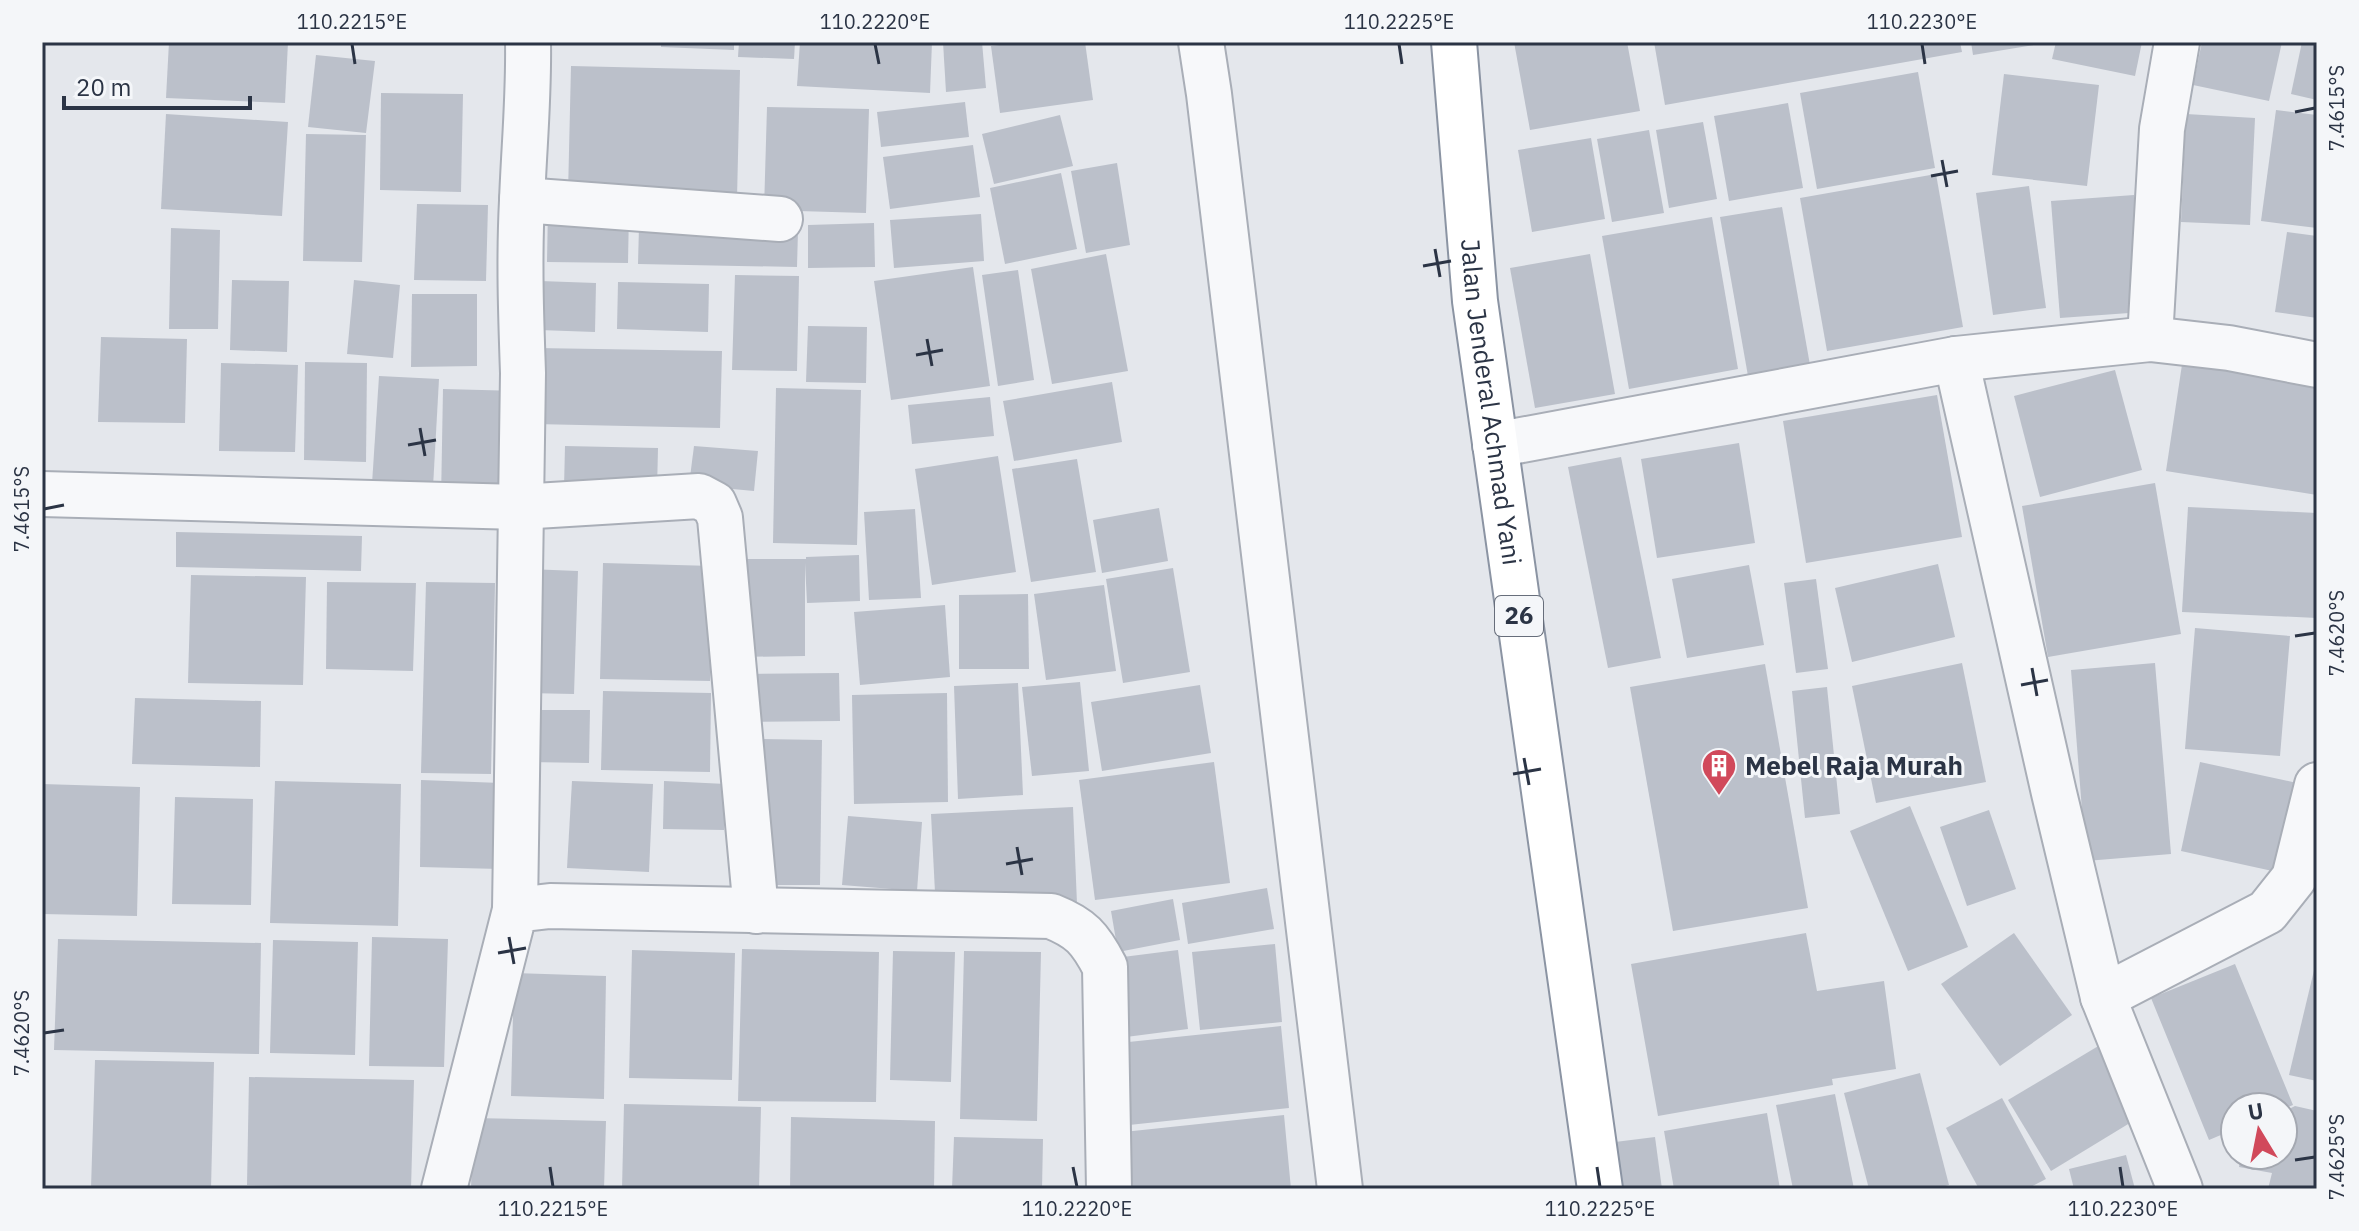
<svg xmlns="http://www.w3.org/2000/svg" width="2359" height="1231" viewBox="0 0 2359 1231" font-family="'IBM Plex Sans',sans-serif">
<rect width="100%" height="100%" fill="#e4e7ec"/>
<g fill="#bbc0ca">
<polygon points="169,42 288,42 285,103 166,98"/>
<polygon points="661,42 734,42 734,50 661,47"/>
<polygon points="739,42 795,42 794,59 738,57"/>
<polygon points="800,42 932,42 930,93 797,86"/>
<polygon points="943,42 982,42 986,88 946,92"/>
<polygon points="1023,42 1085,42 1093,100 1000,113 991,46"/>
<polygon points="1514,42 1627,42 1640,111 1530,130"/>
<polygon points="1654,42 1960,42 1962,52 1665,105"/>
<polygon points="1971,42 2040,42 2040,44 1973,55"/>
<polygon points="2056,42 2142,42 2135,76 2052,59"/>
<polygon points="2202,42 2282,42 2269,101 2193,85"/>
<polygon points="2302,42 2317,42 2317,100 2291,94"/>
<polygon points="316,55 375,61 366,133 308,127"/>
<polygon points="571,66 740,70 737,198 568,194"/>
<polygon points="1918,72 1935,168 1817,189 1800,93"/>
<polygon points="2004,74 2099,85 2087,186 1992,175"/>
<polygon points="381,93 463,94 461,192 380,190"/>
<polygon points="965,102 969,137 881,147 877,112"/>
<polygon points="1788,103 1803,188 1729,201 1714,116"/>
<polygon points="767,107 869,109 866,213 764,210"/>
<polygon points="2276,110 2317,115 2317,228 2261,221"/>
<polygon points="166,114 288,122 282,216 161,209"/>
<polygon points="2186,114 2255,118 2250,225 2181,222"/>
<polygon points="1060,115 1073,166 994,184 982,134"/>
<polygon points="1703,122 1717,199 1669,208 1656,130"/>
<polygon points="1649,130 1664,213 1612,222 1597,139"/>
<polygon points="306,134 366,135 362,262 303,261"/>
<polygon points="1591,138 1605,219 1532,232 1518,150"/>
<polygon points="973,145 980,197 890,209 883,157"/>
<polygon points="1117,163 1130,245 1086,253 1071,171"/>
<polygon points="1061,173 1077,249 1005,264 990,188"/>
<polygon points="1936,174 1963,327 1827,351 1800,198"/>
<polygon points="2029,186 2046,308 1993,315 1976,193"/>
<polygon points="2134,195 2143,312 2060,318 2051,201"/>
<polygon points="417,204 488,205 486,281 414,280"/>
<polygon points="1782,207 1810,365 1748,376 1720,217"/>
<polygon points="548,208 629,211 628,263 547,262"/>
<polygon points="981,214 984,261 894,268 890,220"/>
<polygon points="1712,217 1738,369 1629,389 1602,236"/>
<polygon points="874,223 875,267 808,268 808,225"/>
<polygon points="639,227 798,230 797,267 638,264"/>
<polygon points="171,228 220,230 218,329 169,329"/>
<polygon points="2287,232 2317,236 2317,318 2275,312"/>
<polygon points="1106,254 1128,371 1052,384 1031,269"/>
<polygon points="1590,254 1615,394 1535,408 1510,268"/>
<polygon points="973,267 990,386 891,400 874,281"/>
<polygon points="1018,270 1034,380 998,386 982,275"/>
<polygon points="735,275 799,276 797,371 732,370"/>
<polygon points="232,280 289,281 287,352 230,350"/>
<polygon points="354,280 400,285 393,358 347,354"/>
<polygon points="540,281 596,283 595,332 539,330"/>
<polygon points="618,282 709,284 708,332 617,329"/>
<polygon points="412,294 477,294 477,366 411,367"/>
<polygon points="808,326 867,327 866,383 806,382"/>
<polygon points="101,337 187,339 185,423 98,422"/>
<polygon points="536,348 722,351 720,428 534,424"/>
<polygon points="2183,358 2317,380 2317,495 2166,471"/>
<polygon points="305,362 367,363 366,462 304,460"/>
<polygon points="221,363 298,365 295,452 219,451"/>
<polygon points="2115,370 2142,470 2040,497 2014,396"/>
<polygon points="379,376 439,379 433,487 372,484"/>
<polygon points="1112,382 1122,442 1014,461 1003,401"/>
<polygon points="776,388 861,390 857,545 773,543"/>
<polygon points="443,389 517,391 514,501 441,500"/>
<polygon points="1937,395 1962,537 1806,563 1783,421"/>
<polygon points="990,397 994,436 912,444 908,405"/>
<polygon points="1739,443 1755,543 1657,558 1641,459"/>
<polygon points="565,446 658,448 657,490 564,488"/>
<polygon points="694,446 758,451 754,491 689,485"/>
<polygon points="998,456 1016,572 932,585 915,469"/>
<polygon points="1621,457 1661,658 1608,668 1568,467"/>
<polygon points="1077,459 1096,572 1031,582 1012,469"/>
<polygon points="2155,483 2181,634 2048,657 2022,506"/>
<polygon points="2188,507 2317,513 2317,618 2182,612"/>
<polygon points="1159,508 1168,561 1102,573 1093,520"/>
<polygon points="915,509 921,598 869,600 864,512"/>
<polygon points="176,532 362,536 361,571 176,567"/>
<polygon points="859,555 860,601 807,603 805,563 805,656 739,657 739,559 806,559 806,557"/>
<polygon points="603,563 713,566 710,681 600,679"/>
<polygon points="1938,564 1955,637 1852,662 1835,588"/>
<polygon points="1749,565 1764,645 1687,658 1672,579"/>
<polygon points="1173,568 1190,672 1123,683 1106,579"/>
<polygon points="528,569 578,571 574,694 526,693"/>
<polygon points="191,575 306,577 303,685 188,683"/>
<polygon points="1816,579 1828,669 1796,673 1784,583"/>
<polygon points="327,582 416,583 413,671 326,669"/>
<polygon points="426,582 495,583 491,774 421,773"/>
<polygon points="1104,585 1116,671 1046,680 1034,594"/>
<polygon points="1028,594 1029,669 959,669 959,595"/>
<polygon points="945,605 950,677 860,685 854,612"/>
<polygon points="2195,628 2290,636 2280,756 2185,749"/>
<polygon points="1962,663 1986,782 1876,803 1852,686"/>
<polygon points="2155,663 2171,854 2086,861 2071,670"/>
<polygon points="1765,664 1808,908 1673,931 1630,687"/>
<polygon points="839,673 840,721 744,722 742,674"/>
<polygon points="1080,682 1089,771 1032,776 1022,687"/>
<polygon points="1018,683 1023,795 958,799 954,686"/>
<polygon points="1200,685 1211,753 1102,771 1091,702"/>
<polygon points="1827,687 1840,814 1805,818 1792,691"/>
<polygon points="603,691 711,693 710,772 601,770"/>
<polygon points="947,693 948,802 854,804 852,695"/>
<polygon points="135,698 261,701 260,767 132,764"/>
<polygon points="529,710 590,710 589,763 528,762"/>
<polygon points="757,739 822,740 820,885 756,885"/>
<polygon points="1214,762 1230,883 1095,900 1079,780"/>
<polygon points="2200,762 2297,783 2277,872 2181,851"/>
<polygon points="421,780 501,783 500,869 420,867"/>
<polygon points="275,781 401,784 398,926 270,923"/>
<polygon points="572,781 653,784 649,872 567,868"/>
<polygon points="664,781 726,784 724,830 663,829"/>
<polygon points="42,784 140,787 137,916 42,914"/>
<polygon points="175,797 253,799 251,905 172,904"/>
<polygon points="1910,806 1968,947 1908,971 1850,831"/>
<polygon points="1073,807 1077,904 936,912 931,814"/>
<polygon points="1989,810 2016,889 1967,906 1940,827"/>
<polygon points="848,816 922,822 917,891 842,885"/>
<polygon points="1267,888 1274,929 1188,944 1182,903"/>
<polygon points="1173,899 1180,940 1118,952 1111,911"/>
<polygon points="1806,933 1817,991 1884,981 1896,1069 1832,1079 1833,1085 1658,1116 1631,964"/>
<polygon points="2014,933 2072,1015 2000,1066 1941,984"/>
<polygon points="372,937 448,939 444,1067 369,1066"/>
<polygon points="58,939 261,943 259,1054 54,1050"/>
<polygon points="273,940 358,942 355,1055 270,1053"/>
<polygon points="1275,944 1282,1022 1200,1030 1192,952"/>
<polygon points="742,949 879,952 876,1102 738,1101"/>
<polygon points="632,950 735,953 732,1080 629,1078"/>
<polygon points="1178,950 1188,1029 1126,1037 1115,958"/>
<polygon points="893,951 955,952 951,1082 890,1080"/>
<polygon points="964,951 1041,952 1037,1121 960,1119"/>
<polygon points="2316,962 2317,962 2317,1081 2289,1075"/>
<polygon points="2235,964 2293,1105 2283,1109 2283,1107 2235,1107 2235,1129 2209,1140 2151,998"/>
<polygon points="514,973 606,976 604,1099 511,1096"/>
<polygon points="1281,1026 1289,1108 1129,1125 1119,1043"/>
<polygon points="2100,1045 2143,1115 2051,1171 2008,1100"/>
<polygon points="95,1060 214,1062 211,1189 91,1189"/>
<polygon points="1920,1073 1949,1185 1934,1189 1869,1189 1844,1093"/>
<polygon points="249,1077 414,1080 411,1189 247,1185"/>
<polygon points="1835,1094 1854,1189 1793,1189 1776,1105"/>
<polygon points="2002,1098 2046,1179 2027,1189 1979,1189 1946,1128"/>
<polygon points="624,1104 761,1107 759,1189 622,1189"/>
<polygon points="2295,1106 2317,1111 2317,1189 2268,1189 2272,1173 2239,1167 2241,1155 2283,1155 2283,1112"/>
<polygon points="1767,1113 1780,1189 1674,1189 1664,1131"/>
<polygon points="1284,1115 1291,1189 1120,1189 1114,1133"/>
<polygon points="791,1117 935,1121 934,1189 790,1189"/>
<polygon points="473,1118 606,1121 604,1189 471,1189"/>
<polygon points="954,1137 1043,1139 1042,1189 952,1189"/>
<polygon points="1655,1137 1662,1189 1614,1189 1607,1143"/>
<polygon points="2126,1155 2135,1189 2074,1189 2069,1169"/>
</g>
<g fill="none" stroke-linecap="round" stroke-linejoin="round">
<defs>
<g id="minor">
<polyline points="1201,42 1209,94 1340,1189"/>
<polyline points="522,200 780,219"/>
<polyline points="2150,339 2162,129 2177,42"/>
<polyline points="1956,359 2054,793 2103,997 2180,1189"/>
<polyline points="1495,445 1956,359 2150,339 2229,348 2317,365"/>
<polyline points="42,494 519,507 699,496 714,504 720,518 756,911"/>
<path d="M 515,910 L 523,373 C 521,316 519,259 522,201 C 524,147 529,97 528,42"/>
<polyline points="2103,997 2267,912 2294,878 2317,785"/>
<path d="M 444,1189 L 515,910 L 550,906 L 1051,916 C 1081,928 1090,938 1105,967 L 1109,1189"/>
</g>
<g id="highway">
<path id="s1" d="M 1454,42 L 1475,301 L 1600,1189"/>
</g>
</defs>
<use href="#minor" stroke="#a9aeb7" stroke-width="48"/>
<use href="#highway" stroke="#8b94a3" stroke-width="48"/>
<use href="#minor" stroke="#f7f8fa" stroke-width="44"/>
<use href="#highway" stroke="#fff" stroke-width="44"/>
</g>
<path fill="none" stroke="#2b3445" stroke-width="3" d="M 352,44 L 355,64M 875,44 L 879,64M 1399,44 L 1402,64M 1922,44 L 1925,64M 2295,112 L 2315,108M 1942,160 L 1947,187M 1931,176 L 1958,171M 1435,249 L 1440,277M 1423,266 L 1451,261M 927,339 L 932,366M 916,355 L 943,350M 420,428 L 425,456M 408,445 L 436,440M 44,509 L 64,505M 2295,636 L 2315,633M 2032,668 L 2037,696M 2021,685 L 2048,680M 1524,758 L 1529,785M 1513,774 L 1541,769M 1017,847 L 1022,875M 1006,864 L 1033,859M 509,937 L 514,964M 498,953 L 526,948M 44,1033 L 64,1030M 2295,1160 L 2315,1157M 550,1167 L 553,1187M 1073,1167 L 1077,1187M 1597,1167 L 1600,1187M 2120,1167 L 2123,1187"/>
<defs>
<symbol id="building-pin" viewBox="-11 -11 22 30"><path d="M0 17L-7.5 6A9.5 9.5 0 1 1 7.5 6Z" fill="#d1495b" stroke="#f4f6f9"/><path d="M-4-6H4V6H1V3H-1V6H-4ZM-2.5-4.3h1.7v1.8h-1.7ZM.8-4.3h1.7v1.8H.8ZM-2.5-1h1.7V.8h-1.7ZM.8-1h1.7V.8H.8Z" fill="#fff"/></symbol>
</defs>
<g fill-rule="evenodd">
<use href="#building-pin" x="1699" y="746" width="40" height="54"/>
</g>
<g text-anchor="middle" stroke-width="6" stroke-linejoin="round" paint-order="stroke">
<rect fill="#f4f6f9" stroke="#676e7b" stroke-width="2" x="1495" y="596" width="48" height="40" rx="6"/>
<g font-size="24" font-weight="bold" fill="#2b3445">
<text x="1519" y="624">26</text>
</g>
<g font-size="26" fill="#2b3445" stroke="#f4f6f9">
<text dy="9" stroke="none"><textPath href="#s1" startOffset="362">Jalan Jenderal Achmad Yani</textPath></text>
</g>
<g font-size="26" font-weight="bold" fill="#2b3445" stroke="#f4f6f9" text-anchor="start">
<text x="1745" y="775">Mebel Raja Murah</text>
</g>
</g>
<rect width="2359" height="1231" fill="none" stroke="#f4f6f9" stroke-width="88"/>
<g transform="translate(2259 1131) rotate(350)"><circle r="38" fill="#f4f6f9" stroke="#a4a8b1" stroke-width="2"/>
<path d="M0-6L14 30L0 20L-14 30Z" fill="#d1495b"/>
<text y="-12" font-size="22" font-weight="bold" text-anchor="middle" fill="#2b3445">U</text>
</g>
<path d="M64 96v12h186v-12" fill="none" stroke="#2b3445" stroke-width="4"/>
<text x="76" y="96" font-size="24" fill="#2b3445" stroke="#f4f6f9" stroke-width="6" paint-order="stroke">20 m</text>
<rect x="44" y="44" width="2271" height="1143" fill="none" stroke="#2b3445" stroke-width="3"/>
<g font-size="20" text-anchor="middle" fill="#2b3445">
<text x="352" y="29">110.2215°E</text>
<text x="875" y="29">110.2220°E</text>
<text x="1399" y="29">110.2225°E</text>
<text x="1922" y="29">110.2230°E</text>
<text transform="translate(2337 108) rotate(-90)" y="7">7.4615°S</text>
<text transform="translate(22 509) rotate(-90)" y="7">7.4615°S</text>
<text transform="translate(2337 633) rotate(-90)" y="7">7.4620°S</text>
<text transform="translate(22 1033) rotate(-90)" y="7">7.4620°S</text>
<text transform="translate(2337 1157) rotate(-90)" y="7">7.4625°S</text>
<text x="553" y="1216">110.2215°E</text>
<text x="1077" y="1216">110.2220°E</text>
<text x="1600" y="1216">110.2225°E</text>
<text x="2123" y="1216">110.2230°E</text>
</g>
</svg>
